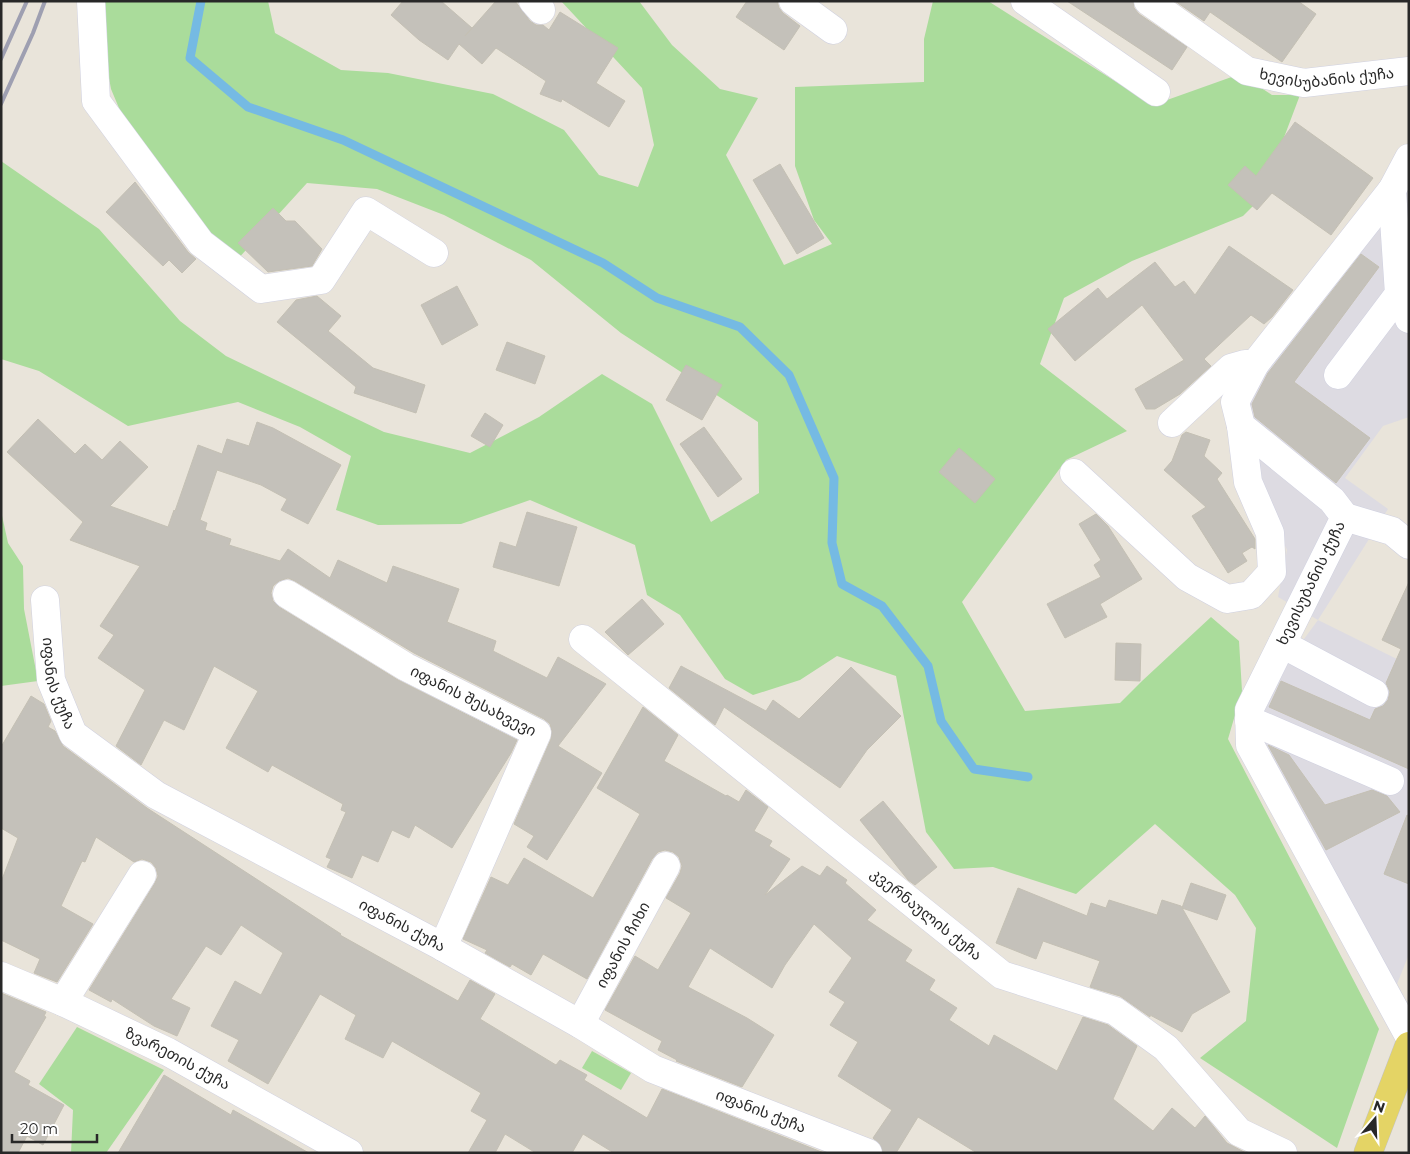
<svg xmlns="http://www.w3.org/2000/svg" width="1410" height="1154" viewBox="0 0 1410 1154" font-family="Montserrat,'Noto Sans Georgian',sans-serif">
<rect width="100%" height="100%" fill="#e9e4da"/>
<polygon fill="#dddbe2" points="1409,189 1409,417 1383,426 1345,478 1388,509 1318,620 1409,665 1409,954 1395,989 1265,769 1260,699 1318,620 1278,597 1287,550 1260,489 1245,426 1254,371 1357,241"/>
<g fill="#aadc9b">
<polygon points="100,1 268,1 275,33 341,70 388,73 493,94 564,130 599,175 638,187 654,145 642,88 561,1 639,1 672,45 720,89 758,98 726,155 784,265 832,244 814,220 795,166 795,87 924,82 924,39 933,1 988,1 1153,105 1240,74 1272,95 1300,95 1280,148 1271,188 1243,216 1132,261 1064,298 1040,364 1127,431 1066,460 962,602 1025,711 1120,703 1142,681 1211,617 1239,641 1242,691 1228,739 1379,1029 1337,1148 1200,1058 1246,1021 1256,928 1235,895 1155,824 1076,894 993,867 954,869 926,832 896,676 837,656 800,680 753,695 725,679 680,615 647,595 635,545 530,500 461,524 378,525 336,510 351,456 300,427 238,402 128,426 39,371 1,359 1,161 99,229 180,321 226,356 384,432 470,453 539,417 602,374 652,404 711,522 759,493 758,422 621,333 531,260 444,215 377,189 307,183 236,261 142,163 111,89 101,34"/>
<polygon points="1,511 8,543 23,566 24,609 38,681 1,686"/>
<polygon points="77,1027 164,1070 106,1153 71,1153 73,1110 39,1084"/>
<polygon points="592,1051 631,1073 621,1090 582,1068"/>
</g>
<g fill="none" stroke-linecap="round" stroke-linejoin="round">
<polyline stroke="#75bae3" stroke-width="9" points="201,1 190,58 248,107 343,140 603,263 657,298 740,327 789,375 834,478 832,543 842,584 882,606 928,666 941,721 974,769 1028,777"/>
</g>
<g fill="#c4c1ba" stroke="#c4c0b4">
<polygon points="403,1 441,1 472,28 465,36 496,1 515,1 530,21 536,25 543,25 549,30 560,12 618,48 596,83 625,101 609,127 562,99 561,102 540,94 546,81 496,48 482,64 459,44 448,60 419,40 391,15"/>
<polygon points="747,1 777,1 779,8 783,13 800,26 784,50 736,17"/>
<polygon points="1067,1 1133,1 1134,8 1139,14 1187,47 1172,70"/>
<polygon points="1175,1 1298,1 1316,14 1282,62 1210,12 1204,21"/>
<polygon points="1295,122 1373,178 1331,235 1272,193 1257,210 1228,185 1245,166 1256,176"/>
<polygon points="780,164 824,238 797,254 753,180"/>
<polygon points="135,182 188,252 196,259 182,273 169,260 163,266 106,212"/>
<polygon points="273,208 286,221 295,221 322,249 312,266 268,272 238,243"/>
<polygon points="1229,246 1293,290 1272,317 1264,324 1251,315 1204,359 1211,366 1180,394 1155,409 1146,409 1135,389 1184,360 1142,305 1075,361 1048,329 1098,288 1107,299 1155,262 1175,287 1184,281 1195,295"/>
<polygon points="1361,254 1379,267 1294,382 1370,438 1336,483 1255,417 1252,404 1268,373"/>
<polygon points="457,286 478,325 442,345 421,305"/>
<polygon points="317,296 341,316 328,331 373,368 425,385 416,413 354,393 356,387 277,322 296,300"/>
<polygon points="507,342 545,356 535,384 496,370"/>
<polygon points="686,365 722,385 702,420 666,400"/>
<polygon points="485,413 503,425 490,447 471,436"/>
<polygon points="38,419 75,454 85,444 102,460 120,441 148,467 110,506 168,527 174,510 175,511 198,445 222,454 227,439 249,446 257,422 273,428 341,465 308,524 281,510 287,499 261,485 217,470 200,520 207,523 205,530 231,539 229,545 280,561 288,549 330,578 338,560 387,583 393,566 459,589 447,622 496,641 493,651 547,678 558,657 606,684 558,746 602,773 547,860 527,847 534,836 514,824 551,739 552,731 550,724 544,719 414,653 295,581 288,578 279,581 273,586 271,593 273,601 279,607 398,680 517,740 511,753 452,848 415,825 409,838 392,830 378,862 362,855 352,878 327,867 331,859 326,857 346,812 341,810 343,804 272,765 268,772 226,748 258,691 214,666 184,730 164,720 141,765 116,746 145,690 98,658 114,635 100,626 140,566 70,540 83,522 7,452"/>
<polygon points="704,427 742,479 718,497 680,444"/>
<polygon points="1186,432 1210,440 1204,456 1222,473 1217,479 1255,539 1255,549 1252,547 1242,553 1247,561 1228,573 1192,516 1206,507 1164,470 1172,461 1182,435"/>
<polygon points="959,448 995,479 975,503 939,472"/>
<polygon points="527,512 577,527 559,586 493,567 500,542 516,547"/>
<polygon points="1096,514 1108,526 1142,579 1100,604 1107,617 1065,638 1047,604 1101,577 1094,565 1101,560 1079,524"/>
<polygon points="1409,582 1409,769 1269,707 1281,681 1370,720 1375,709 1383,706 1388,700 1390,692 1386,683 1401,649 1382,640"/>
<polygon points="642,599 664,624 628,655 605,632"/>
<polygon points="1116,643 1141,644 1140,681 1115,680"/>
<polygon points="681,666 766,711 773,700 799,719 851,667 901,716 867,750 840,788 724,707 715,725 669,688"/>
<polygon points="31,696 44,704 51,721 48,727 55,731 63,746 147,808 341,934 340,935 458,1001 470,980 495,994 480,1019 556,1065 560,1060 587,1075 584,1080 647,1118 662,1089 824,1153 614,1153 583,1134 572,1153 536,1153 505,1134 495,1153 468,1153 487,1120 471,1111 481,1093 392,1041 383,1058 345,1039 356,1015 320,994 268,1084 228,1061 239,1040 211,1026 235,981 261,995 283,953 241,925 221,955 206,946 171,999 190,1008 177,1036 154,1026 112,999 111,1002 89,990 155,883 158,876 156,868 151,862 142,859 134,862 96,837 85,862 82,861 61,906 93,924 57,982 34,973 40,959 1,940 1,882 18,838 1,828 1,747"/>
<polygon points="643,707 678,735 664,761 726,796 727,795 739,802 746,790 768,807 754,831 772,841 769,846 790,859 765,895 802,866 820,876 827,866 847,880 845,883 876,910 867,920 912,950 905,961 935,980 929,990 957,1008 949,1020 989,1046 994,1035 1057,1071 1083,1017 1108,1025 1137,1046 1113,1099 1153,1131 1172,1108 1195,1128 1205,1116 1227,1143 1246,1153 977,1153 918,1117 896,1153 883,1153 880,1144 873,1138 892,1110 838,1076 858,1042 830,1025 845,1002 829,992 852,958 814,924 785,965 772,988 710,948 688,987 747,1018 774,1035 742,1087 676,1061 677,1060 658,1050 662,1041 605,1010 635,956 658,970 691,913 666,898 680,873 682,866 679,857 673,852 665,850 658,852 652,859 587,979 543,954 531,975 512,964 510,967 485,953 487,950 463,939 491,877 508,885 524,858 593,898 640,814 597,788"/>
<polygon points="1268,745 1289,755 1325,805 1372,790 1387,796 1400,812 1326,850"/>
<polygon points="883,801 937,867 915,885 908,880 860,820"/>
<polygon points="1407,815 1409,816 1409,884 1384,874"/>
<polygon points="1191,883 1226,895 1217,920 1182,908"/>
<polygon points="1018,888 1087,916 1091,903 1106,908 1109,900 1157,915 1162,900 1181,906 1230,992 1192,1014 1182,1032 1150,1015 1150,1017 1120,996 1090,987 1100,961 1043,941 1036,959 996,943"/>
<polygon points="1,993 46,1012 44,1016 46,1017 14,1072 30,1081 28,1085 64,1105 43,1145 27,1136 18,1153 1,1153"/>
<polygon points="164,1075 231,1115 233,1110 309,1153 118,1153"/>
</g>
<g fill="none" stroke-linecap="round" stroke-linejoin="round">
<defs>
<g id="minor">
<polyline points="91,1 96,101 201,243 261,289 321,280 366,211 434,253"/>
<polyline points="533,1 541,10"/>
<polyline points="793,1 833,30"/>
<polyline points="1025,1 1156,92"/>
<path id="s1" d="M 1148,1 L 1247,71 L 1304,83 L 1409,71"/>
<polyline points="1409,158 1392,190 1255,364 1235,402 1241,426 1332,500 1345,517 1249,710 1250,745 1409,1036"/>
<polyline points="1399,294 1409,319"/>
<polyline points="1338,375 1399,294 1392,190"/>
<polyline points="1172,423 1231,368 1245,364 1255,364"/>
<polyline points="1074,473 1187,577 1227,599 1251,595 1272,572 1270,533 1248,482 1241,426"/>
<polyline points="1345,517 1392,531 1409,545"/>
<path id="s2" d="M 287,594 L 406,667 L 537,733 L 443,947"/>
<path id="s3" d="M 45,600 L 51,680 L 73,734 L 156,795 L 443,947 L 580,1024 L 653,1069 L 868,1153"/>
<path id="s4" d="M 583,639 L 1002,975 L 1115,1011 L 1166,1048 L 1239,1132 L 1283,1153"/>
<polyline points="1282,644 1374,693"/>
<polyline points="1249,720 1390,781"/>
<path id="s5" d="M 1,976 L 63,1002 L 168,1052 L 349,1153"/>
<polyline points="63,1002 142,875"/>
<path id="s6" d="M 580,1024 L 666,866"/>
</g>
<polyline id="major" points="1368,1153 1409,1046"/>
</defs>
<use href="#minor" stroke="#d0d1e0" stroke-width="29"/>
<use href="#major" stroke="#c3c3c3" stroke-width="29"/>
<use href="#minor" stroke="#fff" stroke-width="28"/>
<use href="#major" stroke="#e4d465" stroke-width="28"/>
<g stroke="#9e9fb1" stroke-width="4">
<polyline points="1,59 27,1"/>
<polyline points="1,104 33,33 45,1"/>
</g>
</g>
<g text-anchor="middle" stroke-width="4" stroke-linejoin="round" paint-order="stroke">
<g font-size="15" fill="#282828" stroke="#fff">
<text dy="5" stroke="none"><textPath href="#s1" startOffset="202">ხევისუბანის ქუჩა</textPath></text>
<text transform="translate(1311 583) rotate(-64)" y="5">ხევისუბანის ქუჩა</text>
<text dy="5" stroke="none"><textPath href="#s3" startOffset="85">იფანის ქუჩა</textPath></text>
<text dy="5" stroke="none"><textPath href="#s2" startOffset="215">იფანის შესახვევი</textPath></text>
<text dy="5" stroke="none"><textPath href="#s4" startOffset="440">კვერნაულის ქუჩა</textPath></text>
<text dy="5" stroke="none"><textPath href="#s3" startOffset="520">იფანის ქუჩა</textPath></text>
<text dy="5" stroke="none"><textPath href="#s6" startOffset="90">იფანის ჩიხი</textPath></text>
<text dy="5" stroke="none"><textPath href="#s5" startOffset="195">ზვარეთის ქუჩა</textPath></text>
<text dy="5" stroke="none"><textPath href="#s3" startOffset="925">იფანის ქუჩა</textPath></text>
</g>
</g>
<rect width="1410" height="1154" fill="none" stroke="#282828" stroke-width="5"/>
<g transform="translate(1375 1119) rotate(19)" stroke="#ffffff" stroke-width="4" paint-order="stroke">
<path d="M0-4L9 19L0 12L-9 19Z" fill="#282828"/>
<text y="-8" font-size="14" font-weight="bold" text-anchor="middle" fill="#282828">N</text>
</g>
<path d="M12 1134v8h85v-8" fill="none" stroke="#282828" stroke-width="2.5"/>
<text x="20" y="1134" font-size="15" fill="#282828" stroke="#ffffff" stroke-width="4" paint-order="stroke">20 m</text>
</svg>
